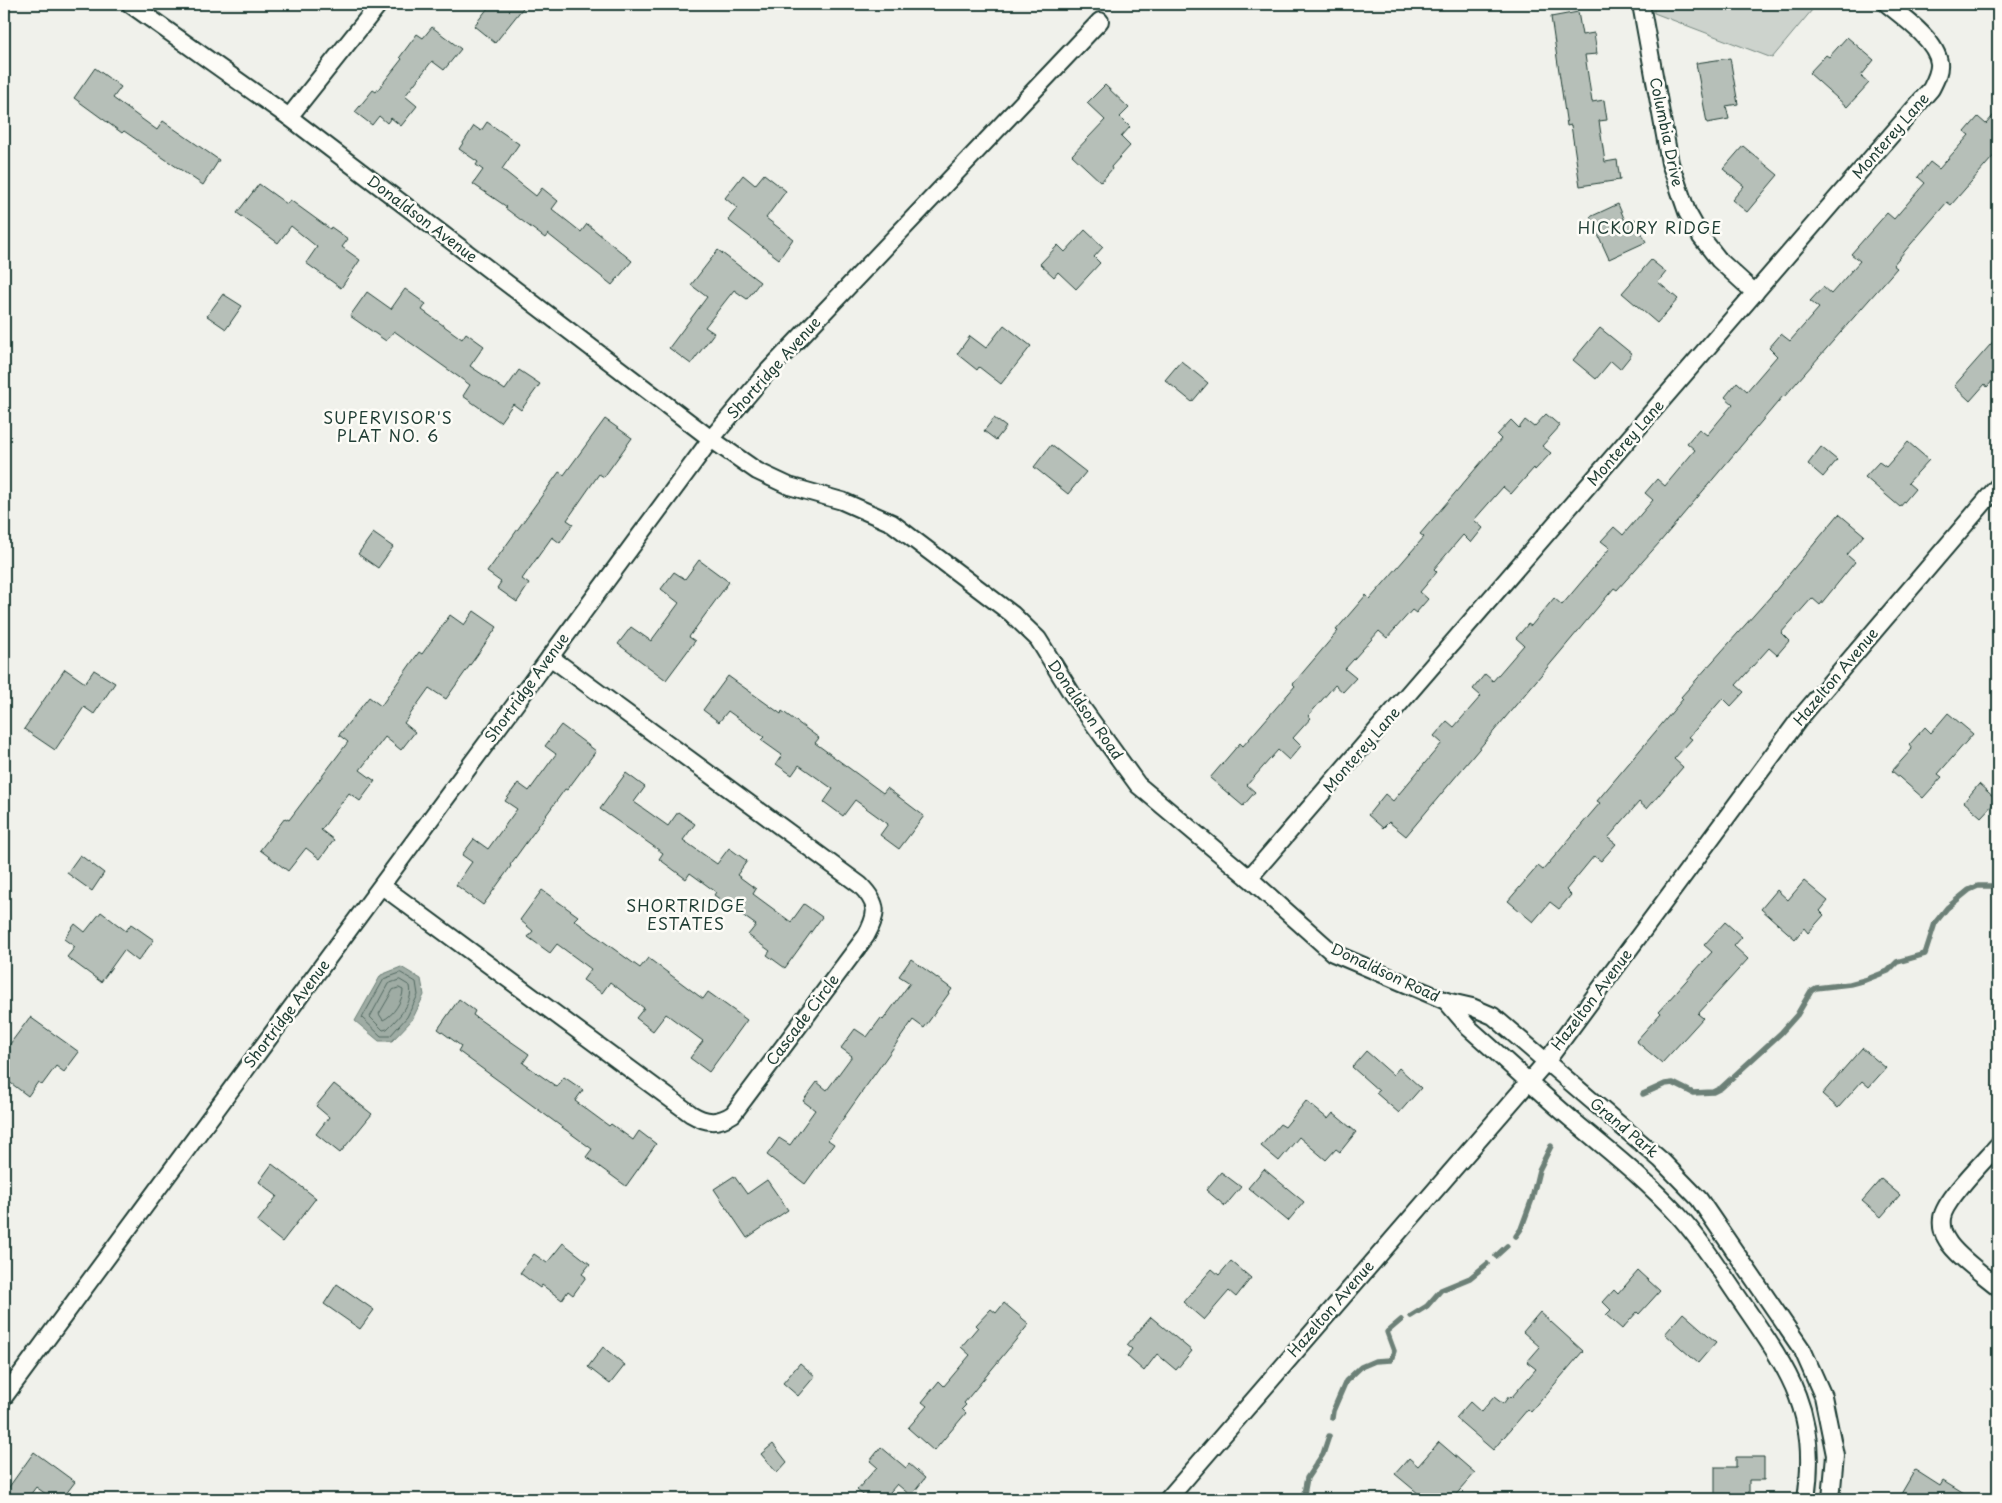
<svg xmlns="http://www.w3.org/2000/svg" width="2002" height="1503" viewBox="0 0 2002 1503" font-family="'Playpen Sans',sans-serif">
<rect width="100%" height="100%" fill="#f0f1eb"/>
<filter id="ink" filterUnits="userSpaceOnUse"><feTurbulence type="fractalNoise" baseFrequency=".02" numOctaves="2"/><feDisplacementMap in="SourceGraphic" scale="10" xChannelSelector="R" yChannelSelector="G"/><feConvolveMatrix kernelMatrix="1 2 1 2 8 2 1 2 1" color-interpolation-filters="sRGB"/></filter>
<g filter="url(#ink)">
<polygon fill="#cdd3cd" stroke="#768880" points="1654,4 1817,4 1772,58 1654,13"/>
<polygon fill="#9faca4" stroke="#6c8077" points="401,967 421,979 424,995 412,1020 392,1041 379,1041 355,1021 381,975"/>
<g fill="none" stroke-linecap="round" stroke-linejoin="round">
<g stroke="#526961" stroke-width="1">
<polygon points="401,973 416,982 418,995 407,1017 390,1036 381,1036 362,1018 384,979"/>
<path d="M 400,980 L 410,986 C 414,1003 398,1018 387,1029 L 383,1030 L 370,1017 L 388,984 Z"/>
<path d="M 399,988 L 403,990 C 403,1000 393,1016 383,1020 L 379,1014 L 393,990 Z"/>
</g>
<g stroke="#6c8077" stroke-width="5.5">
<polyline points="1643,1094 1665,1084 1673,1083 1693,1093 1713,1092 1721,1088 1781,1033 1797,1015 1811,991 1816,988 1850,984 1865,980 1888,971 1897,962 1925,954 1935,923 1947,908 1969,890 1978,886 1998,886"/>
<polyline points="1516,1236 1521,1229 1532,1199 1539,1170 1551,1146"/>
<polyline points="1496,1256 1507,1246"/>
<polyline points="1411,1316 1427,1306 1441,1290 1470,1278 1487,1264"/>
<polyline points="1332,1418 1333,1411 1346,1381 1361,1367 1375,1361 1391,1360 1394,1351 1387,1332 1401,1320"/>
<polyline points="1303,1499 1307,1478 1323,1454 1329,1436"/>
</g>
</g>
<g fill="#b6bfb8" stroke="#1f3d34">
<polygon points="491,4 526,4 495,43 474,26"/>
<polygon points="1578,12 1582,35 1594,33 1597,54 1585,55 1592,102 1604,100 1607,120 1599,121 1605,162 1617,160 1620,180 1580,186 1571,125 1567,126 1551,17"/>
<polygon points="432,27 461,49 444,70 432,61 405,96 417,106 401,126 391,118 387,123 379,116 372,125 355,112 373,90 376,92 402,59 400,57 417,34 423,38"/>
<polygon points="1847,37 1874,60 1861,76 1869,83 1847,107 1809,73 1826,55 1829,57"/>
<polygon points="1730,58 1738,104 1726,106 1729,119 1707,123 1696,63"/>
<polygon points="95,68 121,87 113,98 157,130 163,121 219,160 203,185 124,131 122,133 74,98"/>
<polygon points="1105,85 1129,108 1120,117 1130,127 1121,137 1130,146 1111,167 1112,169 1101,182 1072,155 1105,120 1087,103"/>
<polygon points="1998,110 1998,151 1951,205 1947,202 1893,265 1897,268 1784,397 1783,396 1660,542 1617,590 1614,588 1406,836 1389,822 1383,828 1368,815 1385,794 1393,801 1425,763 1442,743 1434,736 1447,721 1454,727 1481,696 1473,689 1485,674 1493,681 1524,645 1516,638 1528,624 1531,626 1554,598 1562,605 1610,548 1601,541 1614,527 1623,535 1653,500 1645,493 1657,479 1665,486 1695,450 1687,443 1699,429 1707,435 1733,404 1725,397 1737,382 1747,391 1777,356 1769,348 1781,334 1790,341 1819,308 1810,301 1823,287 1831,294 1860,261 1851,254 1887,213 1894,219 1925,183 1918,177 1930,162 1939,169 1969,135 1965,132 1978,117 1986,124"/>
<polygon points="487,122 519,144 502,169 536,196 542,188 558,201 552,209 581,232 587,224 632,261 612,285 548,234 545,238 505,208 507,207 473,184 483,170 476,165 478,162 459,149 474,126 481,131"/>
<polygon points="1743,146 1778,175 1747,212 1732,200 1744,186 1723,169"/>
<polygon points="764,174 786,191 766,218 793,239 779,259 728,220 737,208 725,198 743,175 755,185"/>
<polygon points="259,184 287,204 290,200 330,229 331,227 348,239 342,247 360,260 341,288 306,263 317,247 291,226 278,243 237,213"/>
<polygon points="1618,204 1626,223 1635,219 1646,242 1609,259 1590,217"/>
<polygon points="1085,230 1103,247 1094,257 1100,263 1076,289 1058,272 1054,277 1040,264 1058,245 1065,252"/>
<polygon points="718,250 760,282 747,299 734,290 705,327 714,333 691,364 669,348 707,297 691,285"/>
<polygon points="1651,260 1666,272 1658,282 1678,299 1657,323 1622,293"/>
<polygon points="405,289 426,304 422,310 462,339 466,333 484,346 470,366 505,390 519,370 540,384 521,410 513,404 500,422 463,396 470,385 394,331 386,341 350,316 367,292 391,309"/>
<polygon points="223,294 242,306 226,329 207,316"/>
<polygon points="1004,325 1031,346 1001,384 979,367 977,370 957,354 970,336 986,348"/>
<polygon points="1600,328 1632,354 1620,369 1611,361 1596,379 1573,360"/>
<polygon points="1998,336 1998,375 1987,387 1985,384 1970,401 1954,386"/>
<polygon points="1181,361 1208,383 1192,402 1165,380"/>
<polygon points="1546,414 1560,426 1542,446 1551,453 1535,470 1534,468 1511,494 1503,487 1474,520 1483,528 1471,543 1463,535 1434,569 1437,572 1420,592 1428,599 1416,613 1412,610 1387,638 1379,631 1345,669 1356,678 1343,692 1335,685 1308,716 1311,718 1293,738 1301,746 1289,760 1278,750 1247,785 1255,792 1243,806 1210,778 1240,743 1243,746 1295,686 1293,684 1338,631 1336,630 1366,595 1370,599 1424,537 1420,534 1501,439 1497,435 1511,420 1519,428 1525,420 1534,427"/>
<polygon points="994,418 1006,427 996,440 984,431"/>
<polygon points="605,419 632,438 604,477 599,474 567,520 573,524 560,543 552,537 522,579 529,584 517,602 497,588 501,582 487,572 559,472 564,475"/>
<polygon points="1908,442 1929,460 1908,483 1915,489 1900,507 1865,477 1879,462 1886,467"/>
<polygon points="1051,445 1086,472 1068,494 1034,467"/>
<polygon points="1821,447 1837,460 1823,477 1808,464"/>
<polygon points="1839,514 1864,535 1847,555 1855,562 1820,605 1812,598 1781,633 1789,641 1777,655 1769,648 1736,685 1744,692 1731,706 1723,698 1689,737 1692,739 1674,759 1683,767 1647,809 1639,802 1608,838 1616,844 1601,861 1594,856 1566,890 1571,895 1559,909 1550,902 1533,922 1508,901 1538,866 1543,870 1600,803 1597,801 1683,699 1681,697 1770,597"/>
<polygon points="373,533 393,547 378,568 358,554"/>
<polygon points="699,560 729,582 689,637 695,641 666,680 618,644 631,627 651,641 679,603 661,589 674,572 685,579"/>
<polygon points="474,611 497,627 446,699 429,688 404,723 415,732 401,750 385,737 360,770 375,781 360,801 349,793 321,830 334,840 320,859 306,848 288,871 260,850 285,818 289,820 348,742 339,735 369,697 381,706 419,652 422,654 450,615 464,625"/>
<polygon points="65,669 85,683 94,670 115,683 94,714 84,707 55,750 24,729"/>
<polygon points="728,676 781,714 782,711 819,738 815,743 883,793 887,788 924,816 899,849 880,835 888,824 855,800 843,816 824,802 833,789 799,765 792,775 776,764 782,755 761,740 764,737 728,711 719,722 703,710"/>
<polygon points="1948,713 1973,734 1938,774 1942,777 1923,798 1892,771 1912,749 1909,745 1925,727 1931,733"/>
<polygon points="561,725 596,751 567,790 565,789 510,865 511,866 483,905 456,885 472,862 462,855 474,839 488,849 517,809 505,801 518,783 529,791 556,754 545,746"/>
<polygon points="626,773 645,787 634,802 668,826 678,812 695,824 683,840 717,864 729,848 747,861 737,875 756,889 753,894 791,922 804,904 822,917 785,968 767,955 770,951 748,935 756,925 714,895 716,892 690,873 686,879 659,859 663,853 600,809"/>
<polygon points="1979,784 1997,800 1981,817 1964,802"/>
<polygon points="80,855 104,873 92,891 67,873"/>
<polygon points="1804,881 1828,901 1820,911 1824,915 1808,933 1804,928 1795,939 1761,909 1777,890 1788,900"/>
<polygon points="542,890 578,916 574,920 640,968 648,958 703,999 708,992 747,1020 709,1072 690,1058 703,1041 666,1014 653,1031 636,1018 644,1008 610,982 602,993 583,980 591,969 557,944 550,953 528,937 533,931 520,920"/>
<polygon points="101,912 126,931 131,924 154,940 138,961 124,950 101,982 67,957 75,947 64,939 75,924 85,932"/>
<polygon points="1725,922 1742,937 1734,946 1748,959 1698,1014 1703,1018 1662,1063 1636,1041 1661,1013 1659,1011 1712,952 1704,945"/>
<polygon points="911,959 952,989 924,1028 913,1020 828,1140 834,1144 805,1184 767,1155 779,1138 790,1145 815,1110 803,1101 817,1082 827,1090 852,1056 841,1048 855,1029 867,1037 881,1018 883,1020 910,983 899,976"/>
<polygon points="459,999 475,1011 473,1015 529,1054 523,1063 557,1087 564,1077 583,1090 575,1101 609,1126 611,1124 633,1140 639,1131 656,1144 626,1186 586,1157 592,1149 458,1051 461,1046 438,1029"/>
<polygon points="30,1017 79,1052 64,1072 56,1066 42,1085 38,1082 28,1096 4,1078 4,1052"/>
<polygon points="1862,1048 1886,1068 1869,1087 1862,1081 1838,1108 1822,1094"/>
<polygon points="1366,1051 1393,1075 1399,1068 1421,1088 1399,1113 1376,1093 1379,1091 1352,1067"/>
<polygon points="334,1084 372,1114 340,1153 316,1134 329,1117 316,1106"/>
<polygon points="1306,1101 1328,1119 1333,1113 1356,1132 1340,1152 1336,1149 1326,1160 1299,1137 1279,1161 1261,1146 1280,1124 1285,1127"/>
<polygon points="272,1164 316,1198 282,1242 257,1222 277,1196 259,1182"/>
<polygon points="1264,1169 1304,1202 1288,1221 1248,1188"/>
<polygon points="1221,1172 1241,1187 1225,1206 1206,1190"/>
<polygon points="734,1176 747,1194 767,1180 788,1210 747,1238 714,1189"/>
<polygon points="1881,1179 1900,1195 1881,1217 1862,1201"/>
<polygon points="563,1243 590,1264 582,1274 586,1277 573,1295 568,1291 562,1300 542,1285 540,1288 520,1273 534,1254 547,1263"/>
<polygon points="1231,1261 1251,1278 1236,1297 1229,1291 1204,1320 1183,1302 1212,1269 1219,1275"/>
<polygon points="1638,1271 1660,1291 1639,1314 1637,1312 1622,1329 1606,1315 1611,1310 1603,1302 1614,1290 1618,1294"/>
<polygon points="337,1284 374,1310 360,1329 324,1304"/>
<polygon points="1004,1303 1029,1324 964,1403 966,1405 962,1409 966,1413 934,1451 908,1428 927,1406 922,1402 939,1381 944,1386 970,1355 961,1347 978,1327 976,1325 991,1309 996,1313"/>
<polygon points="1540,1312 1583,1351 1531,1412 1528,1409 1493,1450 1456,1418 1470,1402 1481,1412 1494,1397 1503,1404 1509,1396 1511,1398 1536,1369 1527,1362 1540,1347 1523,1332"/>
<polygon points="1683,1313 1716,1342 1698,1363 1665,1334"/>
<polygon points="1151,1317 1192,1351 1176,1370 1157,1354 1144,1371 1127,1356 1132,1349 1127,1345"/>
<polygon points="603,1347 625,1365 610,1384 588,1367"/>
<polygon points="800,1363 815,1376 798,1396 783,1383"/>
<polygon points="1439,1442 1475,1473 1452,1499 1425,1499 1395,1474 1409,1458 1418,1466"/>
<polygon points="773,1444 787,1462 777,1473 761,1454"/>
<polygon points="881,1447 906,1468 909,1464 925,1478 911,1496 897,1484 884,1499 868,1499 857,1490 877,1467 870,1461"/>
<polygon points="34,1452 75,1482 62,1499 53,1499 36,1487 27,1499 4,1499 4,1494"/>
<polygon points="1736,1457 1764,1457 1764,1480 1749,1480 1749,1499 1715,1499 1715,1467 1736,1467"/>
<polygon points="1915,1470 1940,1486 1943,1481 1972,1499 1910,1499 1901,1494"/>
</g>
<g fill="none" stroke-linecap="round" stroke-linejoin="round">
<defs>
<g id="minor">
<polyline points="130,4 289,117 711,439 757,471 789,486 842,501 892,523 1012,614 1038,639 1072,694 1138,785 1249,878 1333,953 1446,1001 1472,1007 1493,1016 1661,1160 1699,1199 1803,1351 1823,1396 1835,1455 1831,1499"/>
<polyline points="1641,4 1670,163 1687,212 1701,237 1719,260 1755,293"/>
<polyline points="289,117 379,4"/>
<path d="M 1249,878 L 1931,89 C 1935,81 1940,72 1939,63 C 1937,41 1903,17 1887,4"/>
<path d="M 382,886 L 691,1114 C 706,1123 718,1124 733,1114 L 866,936 C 878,914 879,904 860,885 L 550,657"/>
<path d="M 1446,1001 L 1469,1028 C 1503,1058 1536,1089 1571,1119 C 1608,1150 1646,1180 1678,1215 C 1703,1242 1722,1274 1743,1304 C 1790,1372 1819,1413 1806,1499"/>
<path d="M 1998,1145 C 1985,1160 1944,1200 1942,1218 C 1941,1226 1943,1234 1947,1240 C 1955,1255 1985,1276 1998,1287"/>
<polyline points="4,1397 711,439 769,370 1100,21"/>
<polyline points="1168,1499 1546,1062 1800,718 1998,486"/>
</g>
</defs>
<use href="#minor" stroke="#1f3d34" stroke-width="20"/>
<use href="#minor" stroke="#fdfcf7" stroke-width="16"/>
</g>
</g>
<g text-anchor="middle" stroke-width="5" stroke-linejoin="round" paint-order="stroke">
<g font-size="15" fill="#1f3d34" stroke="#fdfcf7">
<text transform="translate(1666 132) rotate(78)" y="5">Columbia Drive</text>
<text transform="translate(1891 136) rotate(-49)" y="5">Monterey Lane</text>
<text transform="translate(422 219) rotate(37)" y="5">Donaldson Avenue</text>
<text transform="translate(774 368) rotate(-48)" y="5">Shortridge Avenue</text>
<text transform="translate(1626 443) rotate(-49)" y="5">Monterey Lane</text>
<text transform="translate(1836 677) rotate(-50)" y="5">Hazelton Avenue</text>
<text transform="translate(527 688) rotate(-54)" y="5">Shortridge Avenue</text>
<text transform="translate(1085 710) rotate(55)" y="5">Donaldson Road</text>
<text transform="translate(1362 750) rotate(-49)" y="5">Monterey Lane</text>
<text transform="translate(1385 973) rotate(25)" y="5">Donaldson Road</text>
<text transform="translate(1592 1000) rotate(-53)" y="5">Hazelton Avenue</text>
<text transform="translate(287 1014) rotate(-53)" y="5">Shortridge Avenue</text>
<text transform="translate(803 1020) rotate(-53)" y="5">Cascade Circle</text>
<text transform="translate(1624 1128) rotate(40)" y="5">Grand Park</text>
<text transform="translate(1331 1309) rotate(-49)" y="5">Hazelton Avenue</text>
</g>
<g font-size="16" letter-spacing="1" fill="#1f3d34" stroke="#fdfcf7">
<text x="1650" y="234">HICKORY RIDGE</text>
<text x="388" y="424">SUPERVISOR'S<tspan x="388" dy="18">PLAT NO. 6</tspan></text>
<text x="686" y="912">SHORTRIDGE<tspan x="686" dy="18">ESTATES</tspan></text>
</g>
</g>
<rect width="2002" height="1503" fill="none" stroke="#fdfcf7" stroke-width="20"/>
<rect x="10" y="10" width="1982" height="1483" fill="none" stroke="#1f3d34" stroke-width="2" filter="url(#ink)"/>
</svg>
